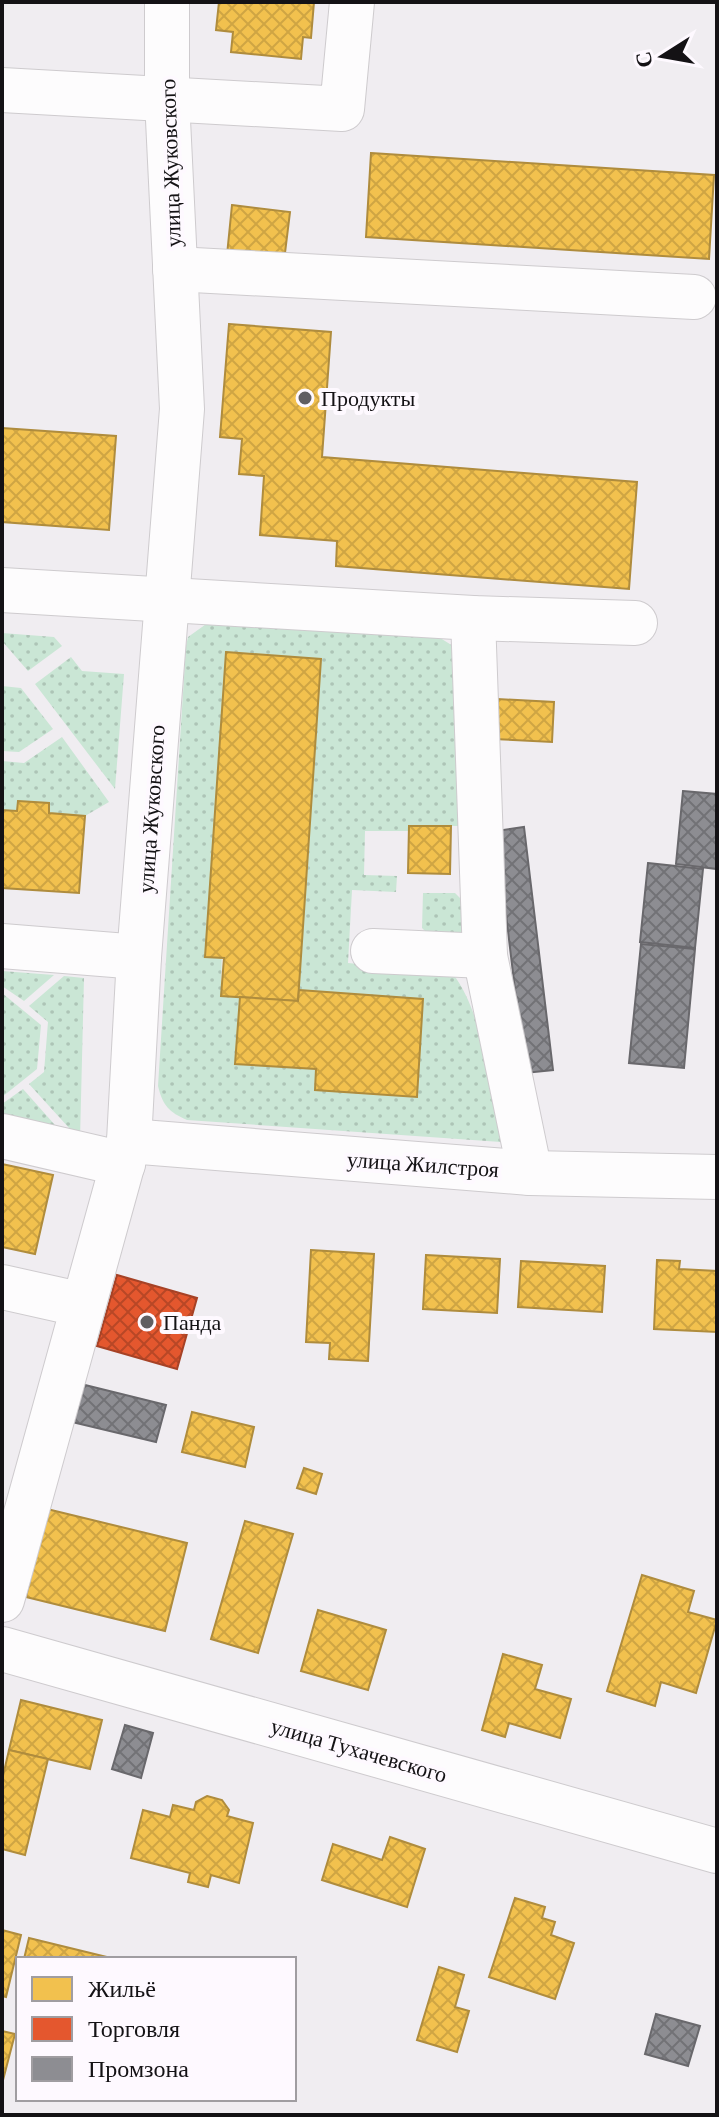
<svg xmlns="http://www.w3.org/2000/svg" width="719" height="2117" viewBox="0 0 719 2117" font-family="'Crimson Pro',serif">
<defs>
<pattern id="grass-dots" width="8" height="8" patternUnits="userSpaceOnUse" patternTransform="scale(2)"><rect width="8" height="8" fill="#cae6d5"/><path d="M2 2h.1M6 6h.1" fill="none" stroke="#adc4b6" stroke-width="1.8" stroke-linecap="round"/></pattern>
<pattern id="homes-cross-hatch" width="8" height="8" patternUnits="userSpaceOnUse" patternTransform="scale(2)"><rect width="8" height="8" fill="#f2c14e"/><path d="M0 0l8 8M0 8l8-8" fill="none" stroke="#cfa543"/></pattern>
<pattern id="shops-cross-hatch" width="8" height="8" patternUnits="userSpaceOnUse" patternTransform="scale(2)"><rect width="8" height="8" fill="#e4572e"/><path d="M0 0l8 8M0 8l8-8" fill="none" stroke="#b84726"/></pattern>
<pattern id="industry-cross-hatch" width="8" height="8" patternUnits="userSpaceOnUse" patternTransform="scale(2)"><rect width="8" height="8" fill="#8d8d92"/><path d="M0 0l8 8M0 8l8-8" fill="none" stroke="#727276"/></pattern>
</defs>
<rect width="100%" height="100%" fill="#f0edf1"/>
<g fill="url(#grass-dots)" fill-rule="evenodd">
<path d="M 209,622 L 437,636 L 453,646 L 462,826 L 409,826 L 410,831 L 365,831 L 364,875 L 397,876 L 396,892 L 352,890 L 348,963 L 453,974 C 485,1016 490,1090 501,1142 L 187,1120 C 169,1112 163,1106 158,1086 L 186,646 L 188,637 ZM 227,652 L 321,660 L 299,990 L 423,999 L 417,1097 L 316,1069 L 235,1064 L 240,997 L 221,996 Z"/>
<polygon points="2,633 54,637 62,646 28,671 2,641"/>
<polygon points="71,657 82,671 124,674 115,789 35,684"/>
<polygon points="2,686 21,688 53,729 19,752 2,751"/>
<polygon points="62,737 109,802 85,816 49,813 49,803 18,801 17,811 2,810 2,761 24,763"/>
<polygon points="423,893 455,893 463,901 464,936 431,937 422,928"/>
<polygon points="2,971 54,975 24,1001 2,986"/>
<polygon points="64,976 84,978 80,1140 29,1084 44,1072 48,1022 29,1006"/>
<polygon points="2,993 41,1025 37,1069 2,1097"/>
<polygon points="23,1089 78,1151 2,1133 2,1104"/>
</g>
<g fill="url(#homes-cross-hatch)" stroke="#af8c3d" stroke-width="2">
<polygon points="219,2 314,2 311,38 303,37 301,59 231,52 233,32 216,30"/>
<polygon points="371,153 714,175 709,259 366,237"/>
<polygon points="232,205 290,212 284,261 227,255"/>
<polygon points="229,324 331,332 322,457 637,482 629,589 336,566 337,541 260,535 264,476 239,474 242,439 220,437"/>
<polygon points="2,428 116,436 109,530 2,522"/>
<polygon points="226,652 321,659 298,1001 221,996 224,958 205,957"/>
<polygon points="497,699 554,702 552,742 494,739"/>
<polygon points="18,801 49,803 49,813 85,816 79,893 2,888 2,810 17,811"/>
<polygon points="409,826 451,826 450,874 408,873"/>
<polygon points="299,990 423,999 417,1097 315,1090 316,1069 235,1064 240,997 298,1001"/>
<polygon points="2,1164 53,1175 35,1254 2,1247"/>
<polygon points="311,1250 374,1254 368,1361 329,1359 330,1343 306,1342"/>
<polygon points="426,1255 500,1259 497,1313 423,1309"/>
<polygon points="657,1260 680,1261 679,1269 717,1271 717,1332 654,1329"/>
<polygon points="521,1261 605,1266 602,1312 518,1307"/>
<polygon points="192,1412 254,1427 245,1467 182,1452"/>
<polygon points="304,1468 322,1474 316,1494 297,1488"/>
<polygon points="47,1509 187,1543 165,1631 26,1597"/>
<polygon points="245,1521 293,1534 258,1653 211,1639"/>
<polygon points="642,1575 694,1591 688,1612 717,1620 696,1693 661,1682 655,1706 607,1691"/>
<polygon points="318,1610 386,1630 368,1690 301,1671"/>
<polygon points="503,1654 542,1665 535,1689 571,1699 560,1738 509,1723 505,1737 482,1730"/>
<polygon points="21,1700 102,1720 90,1769 9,1750"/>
<polygon points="9,1750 48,1759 25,1855 2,1849 2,1780"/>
<polygon points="207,1796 222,1800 229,1810 227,1816 253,1823 239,1883 211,1875 208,1887 188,1882 190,1873 131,1858 143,1810 170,1817 173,1805 194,1810 196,1802"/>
<polygon points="390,1837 425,1849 407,1907 322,1880 333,1844 382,1860"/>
<polygon points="515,1898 545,1907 542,1918 555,1922 551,1935 574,1943 555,1999 489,1977"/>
<polygon points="2,1930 21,1935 6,1997 2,1996"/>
<polygon points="29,1938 115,1959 24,1959"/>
<polygon points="439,1967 464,1975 455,2007 469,2011 457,2052 417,2040"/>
<polygon points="2,2031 15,2034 2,2084"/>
</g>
<polygon fill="url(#shops-cross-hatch)" stroke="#a64226" stroke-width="2" points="117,1275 197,1298 177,1369 97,1346"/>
<g fill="url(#industry-cross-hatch)" stroke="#69686c" stroke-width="2">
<polygon points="683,791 717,794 717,869 676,864"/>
<polygon points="524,827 553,1070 525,1073 496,831"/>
<polygon points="648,863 703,869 695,948 640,942"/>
<polygon points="641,944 695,949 684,1068 629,1063"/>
<polygon points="81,1384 166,1405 156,1442 72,1422"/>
<polygon points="125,1725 153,1733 141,1778 112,1769"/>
<polygon points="656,2014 700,2026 688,2066 645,2054"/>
</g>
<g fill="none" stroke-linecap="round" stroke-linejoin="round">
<defs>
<g id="minor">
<polyline points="2,90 342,109 352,2"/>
<polyline points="175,269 694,297"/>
<polyline points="2,590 473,618 635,623"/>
<polyline points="473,618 485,956 530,1173"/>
<polyline points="2,946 139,957"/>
<polyline points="373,951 485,956"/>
<polyline points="2,1136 123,1164"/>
<polyline points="129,1141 530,1173 717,1177"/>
<polyline points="2,1287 83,1305"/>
<polyline points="2,1600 129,1141 139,957 182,409 167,99 167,2"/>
<polyline points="2,1649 717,1851"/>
</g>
</defs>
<use href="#minor" stroke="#cecbce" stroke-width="46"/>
<use href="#minor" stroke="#fdfcfd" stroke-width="44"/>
</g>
<g fill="#615f62" stroke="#fef9ff" stroke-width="3">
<circle cx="305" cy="398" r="8"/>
<circle cx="147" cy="1322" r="8"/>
</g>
<g text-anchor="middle" stroke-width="8" stroke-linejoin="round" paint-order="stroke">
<g font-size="22" fill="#141215" stroke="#fef9ff">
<text transform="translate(170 163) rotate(-92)" y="8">улица Жуковского</text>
<text transform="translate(151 809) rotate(-86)" y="8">улица Жуковского</text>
<text transform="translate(423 1164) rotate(4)" y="8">улица Жилстроя</text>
<text transform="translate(359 1750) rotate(16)" y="8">улица Тухачевского</text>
</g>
<g font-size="22" fill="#141215" stroke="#fef9ff" text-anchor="start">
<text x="321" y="406">Продукты</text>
<text x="163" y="1330">Панда</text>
</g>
</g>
<rect width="719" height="2117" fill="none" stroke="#141215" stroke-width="8"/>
<rect x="16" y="1957" width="280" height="144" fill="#fef9ff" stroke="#a09da1" stroke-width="2"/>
<rect x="32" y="1977" width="40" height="24" fill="#f2c14e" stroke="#a09da1" stroke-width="2"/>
<text x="88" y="1997" font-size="24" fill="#141215">Жильё</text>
<rect x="32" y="2017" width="40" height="24" fill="#e4572e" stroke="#a09da1" stroke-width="2"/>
<text x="88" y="2037" font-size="24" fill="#141215">Торговля</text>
<rect x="32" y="2057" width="40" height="24" fill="#8d8d92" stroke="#a09da1" stroke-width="2"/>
<text x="88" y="2077" font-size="24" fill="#141215">Промзона</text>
<g transform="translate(663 56) rotate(259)" stroke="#fef9ff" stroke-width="6" paint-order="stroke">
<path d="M0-6L14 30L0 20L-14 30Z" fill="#141215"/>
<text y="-12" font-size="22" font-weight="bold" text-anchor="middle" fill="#141215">С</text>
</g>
</svg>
